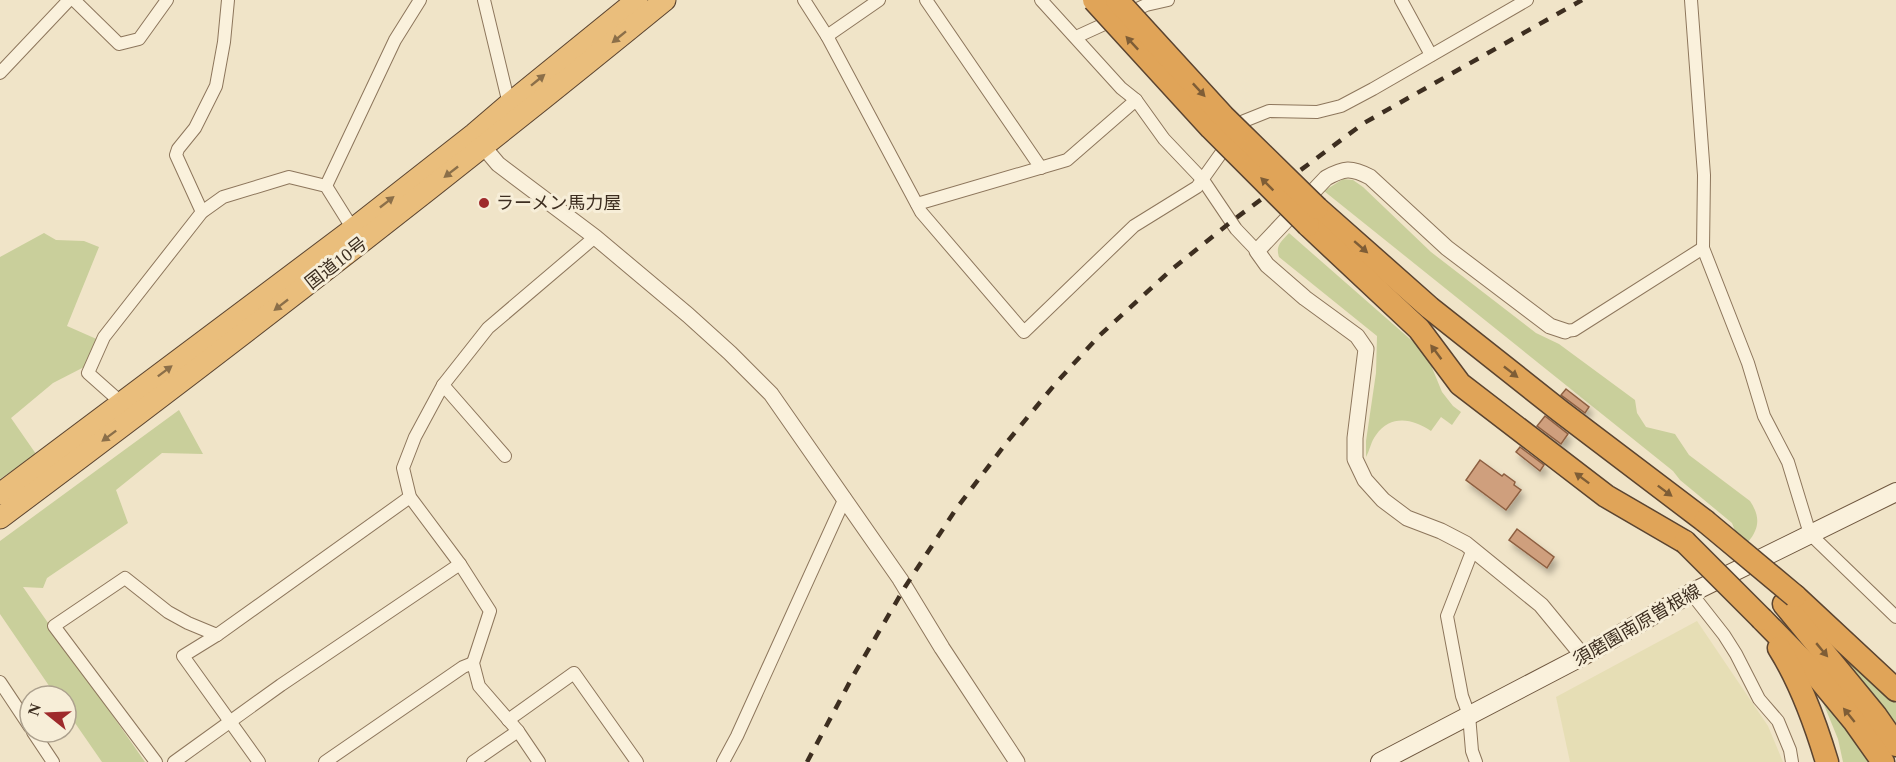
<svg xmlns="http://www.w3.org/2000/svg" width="1896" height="762" viewBox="0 0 1896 762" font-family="'Times New Roman','Noto Sans JP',serif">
<defs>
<filter id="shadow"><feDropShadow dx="3.5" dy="6" stdDeviation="3" flood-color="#0004"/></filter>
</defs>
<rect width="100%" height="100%" fill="#f0e4c8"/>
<polygon fill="#e6deb5" points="1697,621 1768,726 1783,762 1570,762 1556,697"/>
<g fill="#c9cf9b">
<path d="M 1343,179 L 1353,180 L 1363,187 L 1431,252 L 1536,333 L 1559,344 L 1635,400 L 1637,413 L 1646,427 L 1675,434 L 1689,455 L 1750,501 C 1760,516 1760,528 1748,542 L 1735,531 L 1732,523 L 1680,480 L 1673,471 L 1324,191 Z"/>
<polygon points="44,233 56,240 84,241 99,247 67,326 101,341 88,365 53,383 11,418 36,454 0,479 0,257"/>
<path d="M 1289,233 L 1426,353 L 1442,392 L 1453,406 L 1461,412 L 1452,425 L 1441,417 L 1431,431 C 1413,419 1391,414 1376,435 C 1371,441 1370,450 1366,457 L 1366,441 L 1376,373 L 1377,336 L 1279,257 C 1275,245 1282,241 1289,233 Z"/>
<polygon points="179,410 203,454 162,453 116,490 128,523 47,578 43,588 23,587 145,762 102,762 66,710 66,696 56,696 0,614 0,541"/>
<polygon points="1806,617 1896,703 1896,734"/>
<polygon points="1822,700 1837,717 1868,762 1843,762 1838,739"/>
</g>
<g fill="#cf9f7d" stroke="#8d5f41" stroke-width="1.5" filter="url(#shadow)">
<polygon points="1566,389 1589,407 1585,413 1561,395"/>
<polygon points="1545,416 1568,434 1561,444 1537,426"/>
<polygon points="1520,447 1544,465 1540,471 1516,452"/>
<polygon points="1480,460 1502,476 1504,474 1515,482 1514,485 1521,490 1506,510 1466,480"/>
<polygon points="1517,529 1554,557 1547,568 1509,540"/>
</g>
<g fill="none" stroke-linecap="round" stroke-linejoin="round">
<defs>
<g id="minor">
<polyline points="74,0 119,44 139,39 167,0"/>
<polyline points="484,0 509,104"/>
<polyline points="804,0 827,36 921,212 1024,332 1134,226 1197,187 1244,121 1269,111 1317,112 1341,106 1373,89 1527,0"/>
<polyline points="926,0 1041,168"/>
<polyline points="1041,0 1121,88 1136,100 1164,139 1203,180 1236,229 1257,251"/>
<polyline points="1401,0 1431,55"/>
<polyline points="1691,0 1704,175 1703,248 1748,363 1764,416 1788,462 1810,534 1896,617"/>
<polyline points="827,36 879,0"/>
<polyline points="1076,37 1146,5 1168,0"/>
<polyline points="0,73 69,0"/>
<polyline points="326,186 395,40 420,0"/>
<polyline points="917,204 1067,160 1136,100"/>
<polyline points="202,212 176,155 178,149 195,128 216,86 224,42 228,0"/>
<polyline points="1565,331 1574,330 1703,248"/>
<polyline points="443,385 505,456"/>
<polyline points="124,405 88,373 104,337 202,212 223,197 289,177 326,186 356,234"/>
<polyline points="1473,549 1447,616 1462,696 1469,715 1472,751 1476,762"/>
<polyline points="1691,593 1724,635 1736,654 1759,699 1778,721 1790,750 1792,762"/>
<polyline points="217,635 183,656 259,762"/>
<polyline points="0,682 30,727"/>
<polyline points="508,720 574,673 637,762"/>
<polyline points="33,732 53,762"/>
<polyline points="156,762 54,626 125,578 168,612 188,623 217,635 410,497"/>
<polyline points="174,762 281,685 460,564"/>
<polyline points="325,762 463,667 473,663"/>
<polyline points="473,762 518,731"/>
<polyline points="539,762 518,731 479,686 473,663 490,611 460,564 410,497 403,468 415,437 443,385 488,328 595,237"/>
<polyline points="723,762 737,736 845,498"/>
</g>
<g id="tertiary">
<polyline points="477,139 498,164 595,237 688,315 730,353 771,394 900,579 942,648 1017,762"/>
<path d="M 1565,331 L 1550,326 L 1447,248 L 1370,177 C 1351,167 1344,168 1326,178 L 1257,251 L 1267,265 L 1305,298 L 1357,336 L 1366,349 L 1355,438 L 1355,459 L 1365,480 L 1383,500 L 1407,518 L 1441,531 L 1466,544 L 1541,605 L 1583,656"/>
</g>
<polyline id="secondary" points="1380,762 1583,656 1691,593 1896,492"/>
<g id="trunk">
<polyline points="0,494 353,229 474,134 509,104 637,0"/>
<path d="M 0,518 C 225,350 447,178 665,0"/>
</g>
<g id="motorway">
<polyline points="1317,208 1430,308 1560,411 1705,521"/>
<polyline points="1308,225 1419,329 1460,384 1606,496 1685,542"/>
<polyline points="1795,596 1896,690"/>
<polyline points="1784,604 1876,716 1896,745"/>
<polyline points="1762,619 1811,669 1854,721 1883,762"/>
<path d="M 1779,648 C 1801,683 1815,722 1827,762"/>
</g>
</defs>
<use href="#minor" stroke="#8d765c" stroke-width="14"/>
<use href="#tertiary" stroke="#8d765c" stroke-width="17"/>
<use href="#secondary" stroke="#6f573f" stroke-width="20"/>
<use href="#trunk" stroke="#5b4430" stroke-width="23"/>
<use href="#motorway" stroke="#5b4430" stroke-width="25"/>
<use href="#minor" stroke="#faf1dc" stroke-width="12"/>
<use href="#tertiary" stroke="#faf1dc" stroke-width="15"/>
<use href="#secondary" stroke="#faf1dc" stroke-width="18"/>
<use href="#trunk" stroke="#eabe7c" stroke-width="21"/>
<use href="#motorway" stroke="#e0a458" stroke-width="22"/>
<polyline stroke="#3d2e20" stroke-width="4.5" stroke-dasharray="10 10" stroke-linecap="butt" points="807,762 853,676 905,587 956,509 1007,442 1056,383 1099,336 1171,270 1232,221 1364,123 1582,0"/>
<defs>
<g id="motorway-bridge">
<polyline points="1094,0 1211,128 1308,225"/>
<polyline points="1117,0 1223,116 1317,208"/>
<polyline points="1705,521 1795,596"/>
<polyline points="1685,542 1762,619"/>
</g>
</defs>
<use href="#motorway-bridge" stroke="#5b4430" stroke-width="25" stroke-linecap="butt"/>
<use href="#motorway-bridge" stroke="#e0a458" stroke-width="22"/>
</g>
<defs><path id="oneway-solid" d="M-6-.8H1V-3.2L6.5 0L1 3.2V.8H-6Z" transform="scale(1.5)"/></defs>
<g fill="#8b6f49">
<use href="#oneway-solid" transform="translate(619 37) rotate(141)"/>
<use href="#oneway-solid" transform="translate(538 80) rotate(-39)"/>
<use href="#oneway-solid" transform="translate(451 172) rotate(142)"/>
<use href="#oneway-solid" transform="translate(387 202) rotate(-38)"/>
<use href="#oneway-solid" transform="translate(281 305) rotate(142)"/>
<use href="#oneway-solid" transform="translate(165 371) rotate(-37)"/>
<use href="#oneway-solid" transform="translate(109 436) rotate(143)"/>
</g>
<g fill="#7e5d36">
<use href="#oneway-solid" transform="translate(1132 43) rotate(-133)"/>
<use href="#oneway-solid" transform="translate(1199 90) rotate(47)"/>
<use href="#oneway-solid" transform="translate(1267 184) rotate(-135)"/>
<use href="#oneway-solid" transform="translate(1361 247) rotate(41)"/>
<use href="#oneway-solid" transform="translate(1436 352) rotate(-127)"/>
<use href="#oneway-solid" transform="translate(1511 372) rotate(38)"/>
<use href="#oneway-solid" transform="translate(1582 478) rotate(-143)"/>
<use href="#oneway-solid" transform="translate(1665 491) rotate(37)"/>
<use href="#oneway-solid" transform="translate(1822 650) rotate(50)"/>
<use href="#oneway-solid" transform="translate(1849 715) rotate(-129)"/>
</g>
<circle fill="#9e2a2b" stroke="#f7eed8" stroke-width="2" cx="484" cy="203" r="6"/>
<g text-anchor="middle" stroke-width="6" stroke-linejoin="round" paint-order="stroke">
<g font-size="18" fill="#3d2e20" stroke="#f7eed8" text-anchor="start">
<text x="496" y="209">ラーメン馬力屋</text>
</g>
<g font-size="18" fill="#3d2e20" stroke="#f7eed8">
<text transform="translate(336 263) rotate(-38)" y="6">国道10号</text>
<text transform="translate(1637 625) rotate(-30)" y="6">須磨園南原曽根線</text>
</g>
</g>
<g transform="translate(48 714) rotate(288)"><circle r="28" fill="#f7eed8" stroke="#ada18e" stroke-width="1.5"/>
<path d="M0-4.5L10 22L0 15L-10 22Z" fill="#9e2a2b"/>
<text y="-9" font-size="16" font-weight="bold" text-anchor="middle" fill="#3d2e20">N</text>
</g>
</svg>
